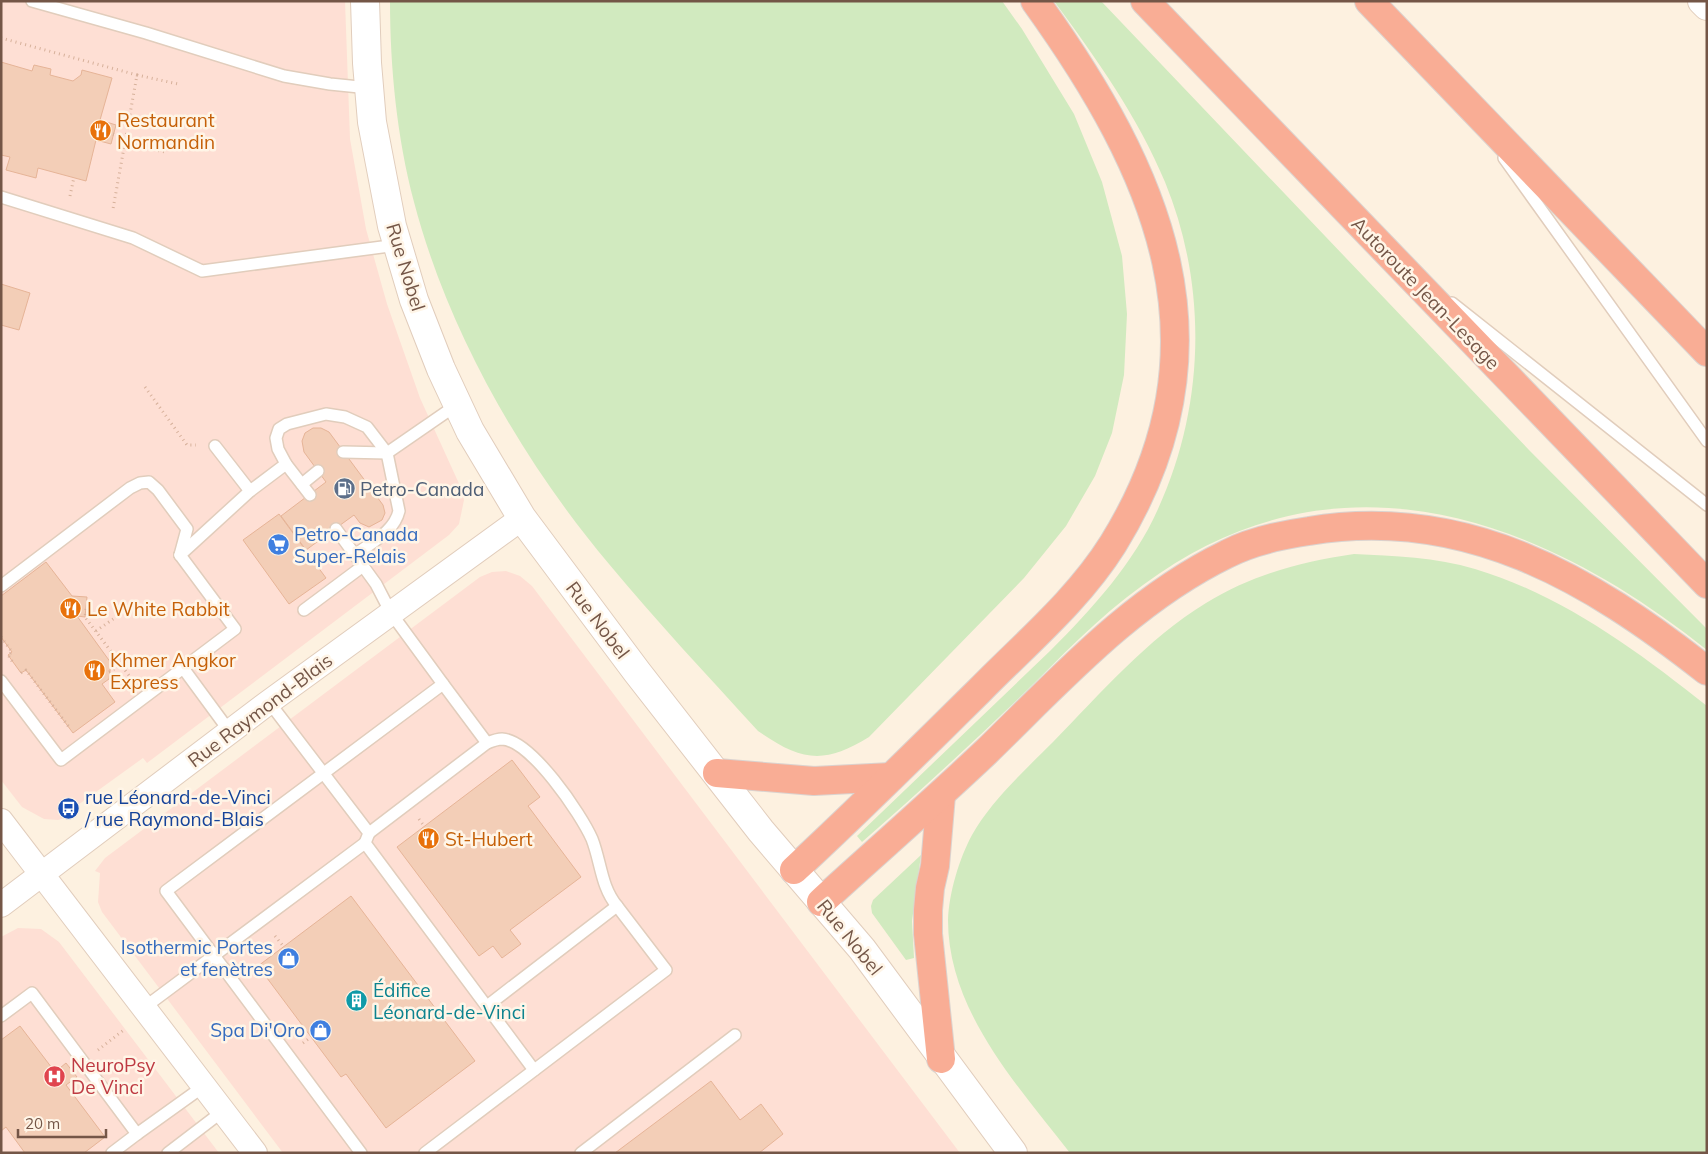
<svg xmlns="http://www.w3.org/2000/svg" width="1708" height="1154" viewBox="0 0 1708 1154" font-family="Mulish,sans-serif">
<rect width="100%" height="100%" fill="#fdf1e0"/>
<g fill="#fedfd4">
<polygon points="1,1 345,1 350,139 366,229 387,304 420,398 461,488 464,500 459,524 449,535 147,763 143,758 64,815 65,818 58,820 44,819 22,807 1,780"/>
<polygon points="506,571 520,576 532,586 960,1153 283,1153 102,912 98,902 100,873 95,871 105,858 480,577 492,572"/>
<polygon points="18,928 41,929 59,942 219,1153 1,1153 1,937"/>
</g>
<g fill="#d1eabf">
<path d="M 390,1 L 1002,1 L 1022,29 L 1074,114 L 1102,182 L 1122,256 L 1127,314 L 1124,375 L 1112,433 L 1095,476 L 1066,526 L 1024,578 L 869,737 C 824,765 801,761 758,731 C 708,676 657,622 609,564 C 523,462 448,332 414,202 C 397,138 390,68 390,1 Z"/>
<path d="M 1054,1 L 1101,1 L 1529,450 L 1707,629 L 1707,650 C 1537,514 1334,443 1143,585 C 1098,617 1060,658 1021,696 C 969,746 916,795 862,842 L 857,836 L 1051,650 C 1092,609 1134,563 1158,509 C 1205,406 1208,287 1165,182 C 1138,117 1096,58 1054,1 Z"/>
<path d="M 1354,554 C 1394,556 1436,557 1475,569 C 1562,595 1636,650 1707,706 L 1707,1153 L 1070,1153 C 1018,1086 948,1011 948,920 C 949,893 959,859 972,835 C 990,802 1026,769 1053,742 C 1101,693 1147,639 1206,603 C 1253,574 1301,562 1354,554 Z"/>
<polygon points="921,855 912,921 914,958 906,960 872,913 871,906 873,900"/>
</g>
<g fill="#f3ceb7" stroke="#e6b497">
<polygon points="1,62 32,71 34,65 51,69 50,75 73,81 81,75 82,70 112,78 100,120 116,125 111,144 96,140 86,181 38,168 36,178 6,170 10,157 1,155"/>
<polygon points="1,284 30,293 19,330 1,325"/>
<polygon points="313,428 321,428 329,432 383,505 385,513 382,520 369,527 360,523 354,515 306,550 281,516 326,482 304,452 302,441 305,433"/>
<polygon points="279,514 326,578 289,604 243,540"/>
<polygon points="46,562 72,596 87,597 85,617 77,616 111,663 109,679 102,684 115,702 73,733 26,670 21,673 13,662 8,655 12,652 1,637 1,596"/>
<polygon points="512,760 540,797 528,806 581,877 510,930 521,944 502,958 493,946 479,956 397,847"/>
<polygon points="351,896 475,1061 386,1128 346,1074 341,1077 258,966"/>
<polygon points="20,1026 55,1072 66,1063 77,1077 66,1085 105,1137 84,1153 25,1153 6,1127 1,1131 1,1040"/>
<polygon points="711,1081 740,1120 761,1104 783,1134 759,1153 615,1153"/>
</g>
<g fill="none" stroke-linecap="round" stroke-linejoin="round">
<defs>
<g id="service">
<polyline points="32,1 146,33 284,76 330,84 369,88"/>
<polyline points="1504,158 1707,441"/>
<polyline points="1,197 133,238 202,271 397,245"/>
<polyline points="1452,303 1707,505"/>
<polyline points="215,446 250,491"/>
<polyline points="343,452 387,453 458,404"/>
<path d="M 286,464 L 278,449 L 276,438 L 279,429 L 287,424 L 326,414 L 345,417 L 367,427 L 387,453 L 399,511 C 394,532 372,542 355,555"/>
<polyline points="302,484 318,471"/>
<polyline points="336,529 376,584 391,613 443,684 166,891 361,1153"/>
<polyline points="180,555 250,491 286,464 310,495"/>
<polyline points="1,586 130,488 140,483 149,482 158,490 187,529 180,555"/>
<polyline points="304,610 363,566"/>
<polyline points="183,668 230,732"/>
<polyline points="1,681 61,760 235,629 180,555"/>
<polyline points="269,702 369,833 365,843 534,1070"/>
<path d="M 487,743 C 492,741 497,739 502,739 C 531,740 581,814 592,839 C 601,862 601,887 617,906"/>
<polyline points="369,833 487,743 443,684"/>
<polyline points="145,1007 365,843"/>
<polyline points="1,1016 32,993 137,1134 204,1086"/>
<polyline points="112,1153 137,1134"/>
<polyline points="168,1153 223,1111"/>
<polyline points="425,1153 666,970 617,906 487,1006"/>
<polyline points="581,1153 735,1035"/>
</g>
<g id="minor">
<polyline points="1,821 255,1153"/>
<polyline points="1,905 269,702 522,518"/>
</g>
<g id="tertiary">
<polyline points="365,1 367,63 372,122 392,226 414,300 441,369 470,431 522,518 637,672 761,831 862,949 1013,1153"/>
<polyline points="1702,1 1707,6"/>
</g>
<g id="motorway">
<polyline points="1145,1 1707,584"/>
<polyline points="1369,1 1707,352"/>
<polyline points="717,773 814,781 891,777"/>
<polyline points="941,795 935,866 930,888 928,910 928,934 941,1059"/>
<path d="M 794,870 C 857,812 918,751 979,691 C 1025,644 1078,600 1113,544 C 1236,345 1158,172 1035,1"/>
<path d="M 821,902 C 876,852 932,803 986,752 C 1061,679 1132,600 1227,554 C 1252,541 1281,535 1309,531 C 1465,505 1589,578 1707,671"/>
</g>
</defs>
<use href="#service" stroke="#e1cdbc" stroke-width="14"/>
<use href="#minor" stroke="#e1cdbc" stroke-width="26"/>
<use href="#tertiary" stroke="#e1cdbc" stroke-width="30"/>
<use href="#motorway" stroke="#dbd3cf" stroke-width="30"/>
<g stroke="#d7b19b" stroke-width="3" stroke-dasharray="1 4" stroke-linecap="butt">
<polyline points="1,38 137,75 113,209"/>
<polyline points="137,75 178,84"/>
<polyline points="113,134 125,138"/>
<polyline points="124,143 165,152"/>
<polyline points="70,196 74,177"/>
<polyline points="145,387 187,445 196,445"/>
<polyline points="86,609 85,617 134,682"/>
<polyline points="96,631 126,610"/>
<polyline points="1,637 12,652 8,655 14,664"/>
<polyline points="109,672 121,665"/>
<polyline points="21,673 26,670 69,727"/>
<polyline points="419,819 424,826"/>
<polyline points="275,936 284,947"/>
<polyline points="303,1043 311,1037"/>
<polyline points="98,1050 125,1029"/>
</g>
<use href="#service" stroke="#fff" stroke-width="11"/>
<use href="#minor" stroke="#fff" stroke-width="24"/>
<use href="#tertiary" stroke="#fff" stroke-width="28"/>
<use href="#motorway" stroke="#f9ad95" stroke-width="28"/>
</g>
<defs>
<symbol id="restaurant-disc" viewBox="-11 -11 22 22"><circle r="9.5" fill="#e8710a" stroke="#fff5e7"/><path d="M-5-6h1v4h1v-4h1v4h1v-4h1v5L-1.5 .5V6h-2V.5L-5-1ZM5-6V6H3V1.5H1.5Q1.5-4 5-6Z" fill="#fff"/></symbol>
<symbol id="fuel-disc" viewBox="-11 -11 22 22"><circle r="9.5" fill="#5c6f8a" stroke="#fff5e7"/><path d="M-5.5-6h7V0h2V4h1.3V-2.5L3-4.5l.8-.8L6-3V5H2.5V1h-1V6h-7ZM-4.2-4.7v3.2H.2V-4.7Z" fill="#fff"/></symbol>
<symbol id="supermarket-disc" viewBox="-11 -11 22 22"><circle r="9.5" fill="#3f7fe0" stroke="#fff5e7"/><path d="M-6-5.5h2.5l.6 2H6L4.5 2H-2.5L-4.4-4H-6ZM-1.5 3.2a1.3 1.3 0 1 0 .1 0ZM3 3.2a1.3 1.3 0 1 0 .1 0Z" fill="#fff"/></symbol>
<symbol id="bus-disc" viewBox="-11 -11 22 22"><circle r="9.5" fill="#1a4fb4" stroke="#fff5e7"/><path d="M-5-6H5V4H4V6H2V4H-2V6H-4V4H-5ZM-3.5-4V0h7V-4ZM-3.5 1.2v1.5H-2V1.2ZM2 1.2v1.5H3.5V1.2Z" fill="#fff"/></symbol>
<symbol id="shop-disc" viewBox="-11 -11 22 22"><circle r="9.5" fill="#3f7fe0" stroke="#fff5e7"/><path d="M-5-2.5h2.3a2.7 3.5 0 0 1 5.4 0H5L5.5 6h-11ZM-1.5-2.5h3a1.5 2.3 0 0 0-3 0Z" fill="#fff"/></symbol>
<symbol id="building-disc" viewBox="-11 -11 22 22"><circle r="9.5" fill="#0f9aa8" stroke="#fff5e7"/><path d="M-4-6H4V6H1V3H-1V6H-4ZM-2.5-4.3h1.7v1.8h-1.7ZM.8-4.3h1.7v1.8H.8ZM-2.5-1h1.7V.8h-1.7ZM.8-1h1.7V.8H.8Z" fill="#fff"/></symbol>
<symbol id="hospital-disc" viewBox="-11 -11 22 22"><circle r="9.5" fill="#e0444e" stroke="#fff5e7"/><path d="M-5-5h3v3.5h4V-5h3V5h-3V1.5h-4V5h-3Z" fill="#fff"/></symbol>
</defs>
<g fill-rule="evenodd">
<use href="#restaurant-disc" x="88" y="118" width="25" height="25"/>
<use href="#fuel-disc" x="332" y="476" width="25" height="25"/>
<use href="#supermarket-disc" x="266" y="532" width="25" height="25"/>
<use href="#restaurant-disc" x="58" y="596" width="25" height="25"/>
<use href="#restaurant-disc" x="82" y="658" width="25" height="25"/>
<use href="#bus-disc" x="56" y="796" width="25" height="25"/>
<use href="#restaurant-disc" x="416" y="826" width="25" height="25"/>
<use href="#shop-disc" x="276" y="946" width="25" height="25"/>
<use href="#building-disc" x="344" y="988" width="25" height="25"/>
<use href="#shop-disc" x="308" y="1018" width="25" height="25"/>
<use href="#hospital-disc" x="42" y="1064" width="25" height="25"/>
</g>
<g text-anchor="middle" stroke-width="5" stroke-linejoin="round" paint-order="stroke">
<g font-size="19" fill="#c56008" stroke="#fff5e7" text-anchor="start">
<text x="117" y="127">Restaurant<tspan x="117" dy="22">Normandin</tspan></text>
<text x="87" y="616">Le White Rabbit</text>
<text x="110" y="667">Khmer Angkor<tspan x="110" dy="22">Express</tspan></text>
<text x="445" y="846">St-Hubert</text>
</g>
<g font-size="19" fill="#745647" stroke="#fff5e7">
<text transform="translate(406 267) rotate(73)" y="7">Rue Nobel</text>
<text transform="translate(1426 293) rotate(46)" y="7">Autoroute Jean-Lesage</text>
<text transform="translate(598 620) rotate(53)" y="7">Rue Nobel</text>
<text transform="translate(260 710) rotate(-37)" y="7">Rue Raymond-Blais</text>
<text transform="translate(850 937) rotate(51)" y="7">Rue Nobel</text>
</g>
<g font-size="19" fill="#4e5e75" stroke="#fff5e7" text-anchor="start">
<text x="360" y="496">Petro-Canada</text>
</g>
<g font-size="19" fill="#366cbe" stroke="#fff5e7" text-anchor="end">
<text x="294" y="541" text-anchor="start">Petro-Canada<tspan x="294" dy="22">Super-Relais</tspan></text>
<text x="273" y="954">Isothermic Portes<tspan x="273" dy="22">et fenètres</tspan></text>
<text x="305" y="1037">Spa Di'Oro</text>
</g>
<g font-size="19" fill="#164399" stroke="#fff5e7" text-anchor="start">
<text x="85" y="804">rue Léonard-de-Vinci<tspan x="85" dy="22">/ rue Raymond-Blais</tspan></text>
</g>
<g font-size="19" fill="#0d838f" stroke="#fff5e7" text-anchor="start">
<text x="373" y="997">Édifice<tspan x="373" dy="22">Léonard-de-Vinci</tspan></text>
</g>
<g font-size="19" fill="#be3a42" stroke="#fff5e7" text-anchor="start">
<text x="71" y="1072">NeuroPsy<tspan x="71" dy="22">De Vinci</tspan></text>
</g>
</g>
<rect width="1708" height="1154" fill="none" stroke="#745647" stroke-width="5"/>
<path d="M18 1129v8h88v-8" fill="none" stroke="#745647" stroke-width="2.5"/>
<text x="25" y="1129" font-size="15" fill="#745647" stroke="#fff5e7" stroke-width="4" paint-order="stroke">20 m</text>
</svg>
